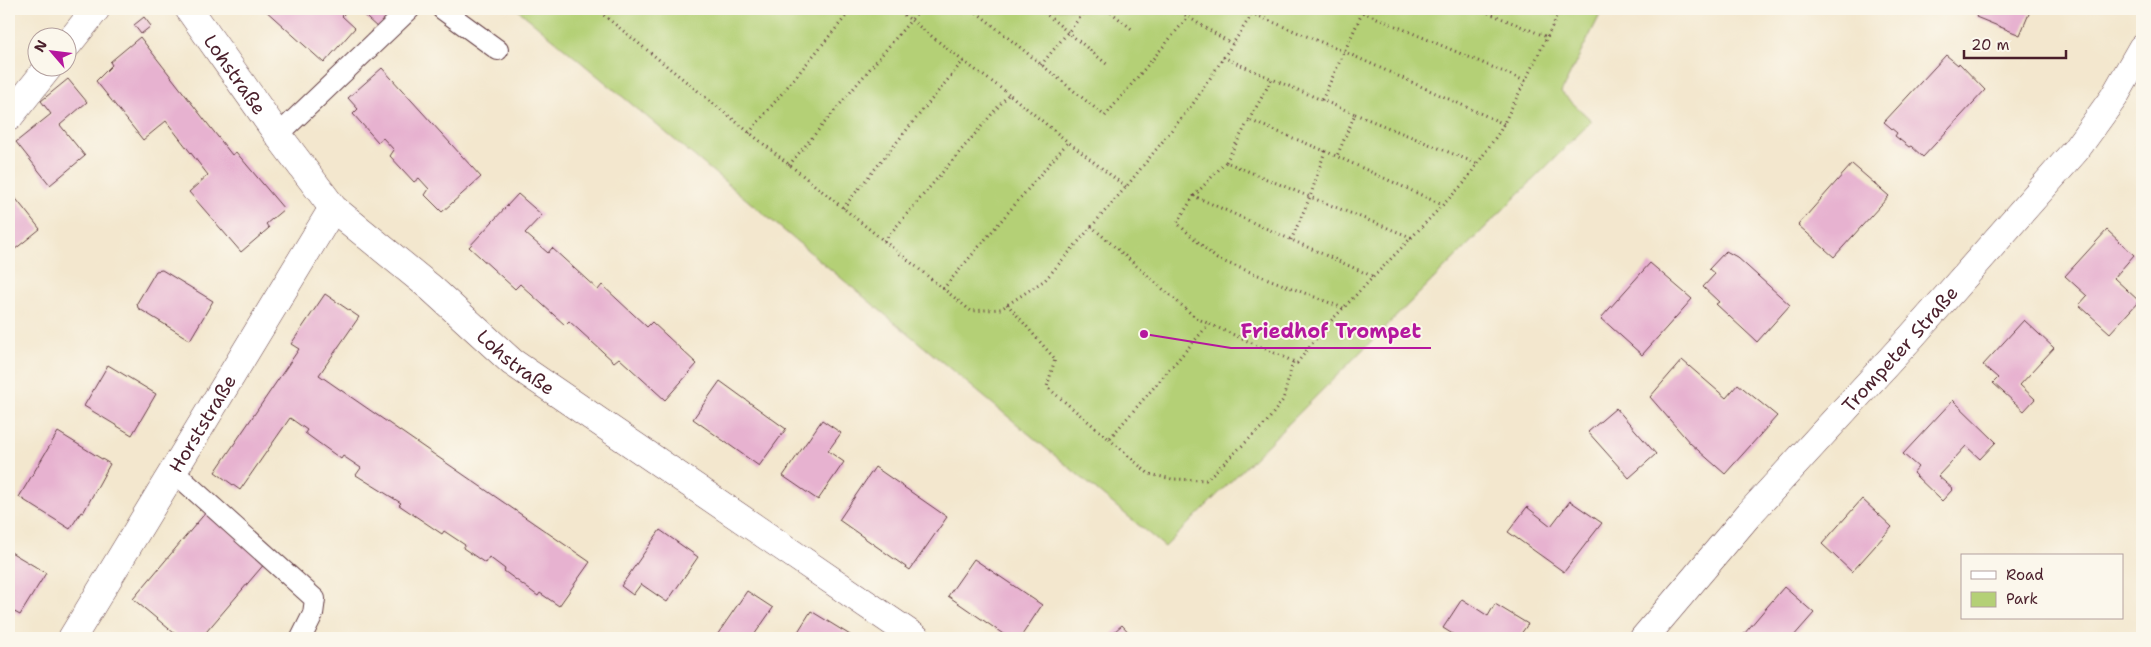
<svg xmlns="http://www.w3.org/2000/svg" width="2151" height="647" viewBox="0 0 2151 647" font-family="'Shantell Sans',sans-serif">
<rect width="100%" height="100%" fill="#fbf7ec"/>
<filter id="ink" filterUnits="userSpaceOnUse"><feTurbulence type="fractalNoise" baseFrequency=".02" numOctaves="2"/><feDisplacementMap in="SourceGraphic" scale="10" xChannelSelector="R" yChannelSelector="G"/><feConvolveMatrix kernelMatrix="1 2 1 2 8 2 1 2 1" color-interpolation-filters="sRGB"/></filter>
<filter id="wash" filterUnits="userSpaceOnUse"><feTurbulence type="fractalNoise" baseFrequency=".0096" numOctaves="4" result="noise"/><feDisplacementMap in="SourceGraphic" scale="20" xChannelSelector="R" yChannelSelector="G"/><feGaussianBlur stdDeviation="1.12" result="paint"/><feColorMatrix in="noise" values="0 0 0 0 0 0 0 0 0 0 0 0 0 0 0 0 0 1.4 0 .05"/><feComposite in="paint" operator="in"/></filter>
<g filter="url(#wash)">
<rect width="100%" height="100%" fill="#f3e7ce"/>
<polygon fill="#b4d076" stroke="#7f7850" points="517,9 1603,9 1561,92 1592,121 1165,547"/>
<g id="blocks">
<g fill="#e7b2d0">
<polygon points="264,9 349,9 342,16 355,28 324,63"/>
<polygon points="357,9 398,9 379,29"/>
<polygon points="1980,9 2031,9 2020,35 1976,17"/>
<polygon points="144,17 151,26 141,34 134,25"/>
<polygon points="140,37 232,155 236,152 284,209 266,224 269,228 241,252 189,192 208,175 166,121 143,140 96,81 112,65 110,62"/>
<polygon points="1946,55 1958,65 1959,63 1985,90 1923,157 1911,146 1909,147 1895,136 1897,133 1884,122"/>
<polygon points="382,68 481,177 442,212 425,195 429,189 419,178 414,182 390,156 394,150 383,138 378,142 353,114 358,109 348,98"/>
<polygon points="68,79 87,102 60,125 85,156 50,185 16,142 51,114 41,101"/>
<polygon points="1852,164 1889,196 1834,257 1798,225"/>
<polygon points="9,190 40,229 9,254"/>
<polygon points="518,194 542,215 525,233 548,253 552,248 598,290 602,285 647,327 652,322 697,364 665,400 619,358 614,362 569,321 565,325 520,284 515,289 469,247"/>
<polygon points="2107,230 2134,255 2114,278 2139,301 2110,333 2079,305 2087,296 2065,276"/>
<polygon points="1726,251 1737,257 1790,305 1757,342 1716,304 1719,302 1703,287 1715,274 1709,269"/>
<polygon points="1650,263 1692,299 1642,355 1601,318"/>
<polygon points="162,270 213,301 190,340 138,308 137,303 156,271"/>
<polygon points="325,294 359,317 319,375 590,562 559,606 540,593 538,596 504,571 505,569 489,557 485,563 463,548 465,545 444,531 442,534 399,505 401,503 356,475 361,468 343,456 341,459 305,433 307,430 290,418 240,490 215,472 299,349 291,344"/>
<polygon points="2024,320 2054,348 2020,385 2035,399 2024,411 1993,383 1998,378 1983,365"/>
<polygon points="1682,360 1726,398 1738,384 1777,416 1725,474 1690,443 1650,397"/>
<polygon points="108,365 156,394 132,435 84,406"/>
<polygon points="720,381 786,429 759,466 693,419"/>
<polygon points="1953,400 1996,442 1980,459 1966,446 1953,460 1938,476 1953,489 1942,501 1913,473 1918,467 1903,454"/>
<polygon points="1616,408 1656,454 1629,478 1588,432"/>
<polygon points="822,420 841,433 828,451 844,462 818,500 783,476"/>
<polygon points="58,432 110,464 83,513 81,512 70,529 19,497"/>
<polygon points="875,467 947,517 910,570 839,520"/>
<polygon points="1862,499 1892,527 1852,572 1822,544"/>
<polygon points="1570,501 1602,523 1564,572 1508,532 1527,507 1551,526"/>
<polygon points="207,511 266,562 201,638 180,638 133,599"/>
<polygon points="660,530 698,557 667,602 641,584 633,595 621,586"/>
<polygon points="9,551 46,573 20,615 9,609"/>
<polygon points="974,559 1042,605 1020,638 1009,638 948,596"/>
<polygon points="1784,587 1814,613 1792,638 1749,638 1744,634"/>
<polygon points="747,591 773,608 752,638 715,638"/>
<polygon points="1462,599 1488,616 1495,604 1528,624 1518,638 1459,638 1443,628"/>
<polygon points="811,611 855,638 794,638"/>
<polygon points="1122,625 1134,638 1107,638"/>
</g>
</g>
</g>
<g filter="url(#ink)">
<use href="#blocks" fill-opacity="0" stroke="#633d43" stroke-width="1"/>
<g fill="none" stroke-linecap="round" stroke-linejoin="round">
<defs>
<g id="service">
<polyline points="442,9 498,50"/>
<polyline points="278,135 410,9"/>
<polyline points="174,472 315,599 313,614 301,638"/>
</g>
<g id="minor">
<path id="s1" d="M 189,9 L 278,135 L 333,208 L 431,288 L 512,362 L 916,638"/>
<polyline points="68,44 96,9"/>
<polyline points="9,117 48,68"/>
<path id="s2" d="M 72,638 L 333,208"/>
</g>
<g id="tertiary">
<path id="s3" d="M 1644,638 L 1750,513 L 1912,336 L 2075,151 L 2114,97 L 2142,48"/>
</g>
</defs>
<use href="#service" stroke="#633d43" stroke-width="22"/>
<use href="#minor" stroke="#633d43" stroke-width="29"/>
<use href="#tertiary" stroke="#633d43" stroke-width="29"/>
<g stroke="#633d43" stroke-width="3" stroke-dasharray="1 4" stroke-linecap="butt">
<polyline points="596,9 971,311 1001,309 1045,280 1126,187 1195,101 1249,19 1253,9"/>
<polyline points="896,9 911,20 920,9"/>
<polyline points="977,9 975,11 1105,116 1188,17 1232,44"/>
<polyline points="1040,9 1109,66"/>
<polyline points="1107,9 1133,30"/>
<polyline points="1177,9 1188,17"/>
<polyline points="1479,9 1547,37"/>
<polyline points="1363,12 1525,81"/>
<polyline points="1251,13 1345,52 1504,124"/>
<polyline points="1223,57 1272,79"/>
<polyline points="1041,65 1087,9"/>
<polyline points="1322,100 1364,9"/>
<polyline points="1355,114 1478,164"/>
<polyline points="1249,120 1272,79 1355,114 1337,156"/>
<polyline points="749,133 852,9"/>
<polyline points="1325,151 1443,205"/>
<polyline points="789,165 911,20 963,61"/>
<polyline points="1194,196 1226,162 1310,197 1325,151 1249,120 1226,162"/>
<polyline points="843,208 963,61 1009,94"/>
<polyline points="1091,226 1196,318 1297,363 1325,327 1464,183 1500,131 1561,9"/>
<polyline points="1291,240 1310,197 1413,238"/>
<polyline points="884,241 1009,94 1068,142"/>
<polyline points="943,289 1068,142 1126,187"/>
<polyline points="1007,304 1055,359 1047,387 1109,439 1209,324"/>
<polyline points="1343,308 1217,259 1177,223 1194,196 1374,277"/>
<polyline points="1109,439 1149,474 1172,479 1206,480 1266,423 1283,400 1293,362"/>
</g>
<use href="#service" stroke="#fff" stroke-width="20"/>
<use href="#minor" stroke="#fff" stroke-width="28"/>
<use href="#tertiary" stroke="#fff" stroke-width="28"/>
</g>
</g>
<g text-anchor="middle" stroke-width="4" stroke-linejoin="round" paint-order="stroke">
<g font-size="19" fill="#4a1f2b" stroke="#fbf7ec">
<text dy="7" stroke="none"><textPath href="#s1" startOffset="80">Lohstraße</textPath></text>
<text dy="7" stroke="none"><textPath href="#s3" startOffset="386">Trompeter Straße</textPath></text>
<text dy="7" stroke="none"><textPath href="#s1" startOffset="485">Lohstraße</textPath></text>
<text dy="7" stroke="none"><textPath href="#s2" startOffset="251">Horststraße</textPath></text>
</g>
</g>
<path fill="none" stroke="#b5179e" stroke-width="2" d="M1144 334L1231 348H1431"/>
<circle fill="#b5179e" stroke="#fbf7ec" stroke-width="2" cx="1144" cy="334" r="5"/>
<g font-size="20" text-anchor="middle" font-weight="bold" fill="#b5179e" stroke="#fbf7ec" stroke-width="4" stroke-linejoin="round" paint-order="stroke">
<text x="1331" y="338">Friedhof Trompet</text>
</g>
<rect width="2151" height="647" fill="none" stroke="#fbf7ec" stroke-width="30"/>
<rect x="1961" y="554" width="162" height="65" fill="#fbf7ec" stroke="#b4a19f"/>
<rect x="1971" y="571" width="25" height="8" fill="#ffffff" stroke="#b4a19f"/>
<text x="2006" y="580" font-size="15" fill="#4a1f2b">Road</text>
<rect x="1971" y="592" width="25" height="15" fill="#b4d076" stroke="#b4a19f"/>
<text x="2006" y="604" font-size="15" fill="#4a1f2b">Park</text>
<g transform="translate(52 52) rotate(298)"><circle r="24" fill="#fbf7ec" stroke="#b4a19f"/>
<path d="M0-4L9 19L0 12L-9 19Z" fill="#b5179e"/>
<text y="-8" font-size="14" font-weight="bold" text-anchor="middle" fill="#4a1f2b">N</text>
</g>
<path d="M1964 50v8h102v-8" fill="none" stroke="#4a1f2b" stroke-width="2.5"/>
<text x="1971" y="50" font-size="15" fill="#4a1f2b" stroke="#fbf7ec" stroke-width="4" paint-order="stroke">20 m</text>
</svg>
